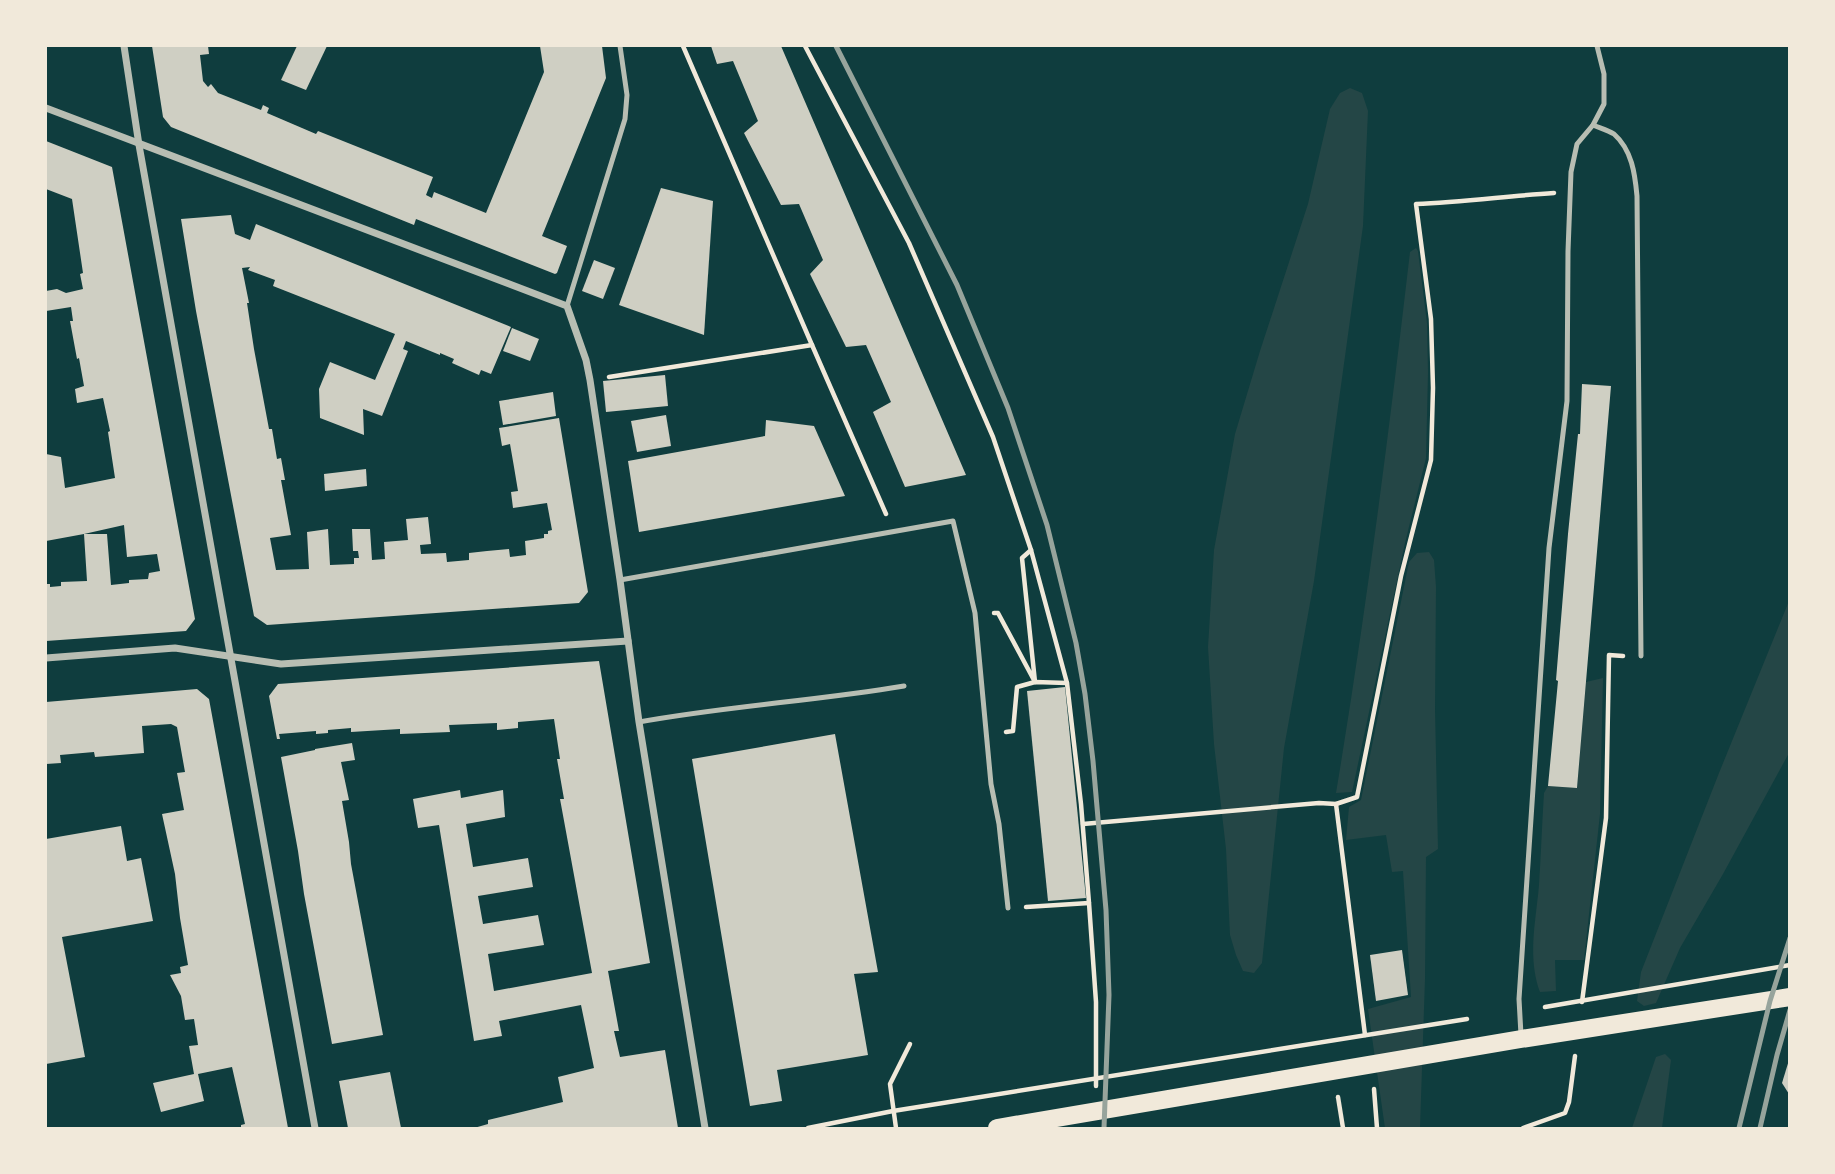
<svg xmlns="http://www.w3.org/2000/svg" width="1835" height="1174" viewBox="0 0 1835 1174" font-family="Figtree,sans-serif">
<rect width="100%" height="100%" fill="#0f3d3e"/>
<g fill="#244646">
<polygon points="1350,88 1362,93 1368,111 1363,226 1314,581 1284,748 1262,963 1254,973 1243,971 1236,955 1230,935 1226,849 1214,744 1208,647 1214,550 1235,434 1260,351 1308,204 1330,109 1340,93"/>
<path d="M 1416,248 L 1418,251 L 1427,323 L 1428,373 L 1426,458 L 1405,543 L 1352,792 L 1336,793 C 1366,613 1389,433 1410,252 Z"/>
<polygon points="1429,552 1434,560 1436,587 1435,709 1438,849 1426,857 1425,979 1420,1128 1385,1128 1368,1009 1411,997 1403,871 1392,872 1386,835 1346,840 1349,807 1361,800 1409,562 1417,553"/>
<polygon points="1789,601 1789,753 1723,874 1680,948 1656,1003 1644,1006 1637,1001 1641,972 1719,773"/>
<path d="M 1603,678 L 1600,814 L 1584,960 L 1555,960 L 1556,991 L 1540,992 C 1527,957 1536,921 1539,885 C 1541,854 1542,823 1544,793 L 1548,786 L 1577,788 L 1586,682 Z"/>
<polygon points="1665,1054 1671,1060 1662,1128 1632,1128 1656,1057"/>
</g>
<g fill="#cfcfc3" fill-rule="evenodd">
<polygon points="152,46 208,46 209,54 200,55 203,81 208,87 211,84 218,93 261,110 263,105 269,108 267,113 316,134 318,131 433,177 426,195 432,198 434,192 486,213 544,72 540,46 602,46 606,78 542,236 567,246 557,273 555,274 416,219 414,225 171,127 163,117"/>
<polygon points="297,46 327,46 306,90 281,80"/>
<polygon points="711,46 781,46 966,475 905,487 873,412 891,402 866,345 846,347 810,274 823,260 799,204 781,205 744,133 758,121 733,61 717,64"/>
<path d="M 46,141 L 112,167 L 195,619 L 186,631 L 46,641 L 46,584 L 50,584 L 50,587 L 61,586 L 61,582 L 87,581 L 84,534 L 46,541 L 46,454 L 61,457 L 65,488 L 115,478 L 108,432 L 110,431 L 103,398 L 77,403 L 75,389 L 84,386 L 79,358 L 77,359 L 70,321 L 73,321 L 71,307 L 46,311 L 46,291 L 57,289 L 66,293 L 83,289 L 80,274 L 83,273 L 72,199 L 46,189 ZM 124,525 L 127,557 L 157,554 L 160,571 L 149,573 L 148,579 L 129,580 L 129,583 L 111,585 L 107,534 L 84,534 Z"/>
<polygon points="661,188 713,201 704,335 619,305"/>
<polygon points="231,215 235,234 250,240 256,224 511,327 491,374 481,370 479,375 452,363 454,359 440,353 440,355 406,341 403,349 408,351 382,416 363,409 364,435 320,418 319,389 330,362 375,380 395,334 273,286 275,280 248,270 250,267 242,268 249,303 247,303 254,349 269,429 272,429 277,459 281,458 285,480 281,480 291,535 270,538 276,570 309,569 307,532 328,529 330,565 354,564 354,558 359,558 358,551 353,551 352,529 370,529 372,560 385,559 384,542 408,540 406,519 428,517 431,544 420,545 421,554 446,553 447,562 469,560 469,553 487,551 509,549 510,557 526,555 525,541 544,538 544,534 548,534 548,531 552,530 547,503 513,508 511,492 518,491 514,467 510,444 502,446 499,428 559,418 588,592 579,603 267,625 254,616 196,311 181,219"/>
<polygon points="594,260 615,268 603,299 582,291"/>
<polygon points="512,328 539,339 530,361 503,351"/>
<polygon points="665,375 668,406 606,412 603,381"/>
<polygon points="1582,384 1611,386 1577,788 1548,786 1558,681 1556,680 1568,534 1578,434 1580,434"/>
<polygon points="553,392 556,416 503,425 499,401"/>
<polygon points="666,415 671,446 637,452 631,421"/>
<polygon points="766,420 814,426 845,496 639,532 628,461 765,436"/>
<polygon points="366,469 367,486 325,491 324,474"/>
<polygon points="599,661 650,963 608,971 619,1031 614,1031 620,1057 665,1050 678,1128 474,1128 488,1124 488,1120 563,1102 558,1077 594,1068 581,1005 499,1021 502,1036 474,1041 439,825 418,828 413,799 460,790 461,798 503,790 505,817 466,824 473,867 528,858 533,887 478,896 483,924 538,915 544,945 488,954 494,991 592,973 560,799 564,799 557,759 560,759 554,719 518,722 518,728 497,730 497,723 449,725 450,732 400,734 400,729 351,732 351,728 328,730 328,733 316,734 316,731 279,734 280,739 277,739 269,696 278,684"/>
<polygon points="1065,687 1086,898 1048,901 1027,691"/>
<polygon points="197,689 209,699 288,1128 241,1128 241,1125 245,1124 232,1067 198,1074 204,1101 161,1112 153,1083 194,1074 189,1046 198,1045 194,1019 185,1020 181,996 170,975 181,973 180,967 188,965 180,918 175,874 162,814 184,810 177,773 185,772 177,727 171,724 142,726 144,753 95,757 94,752 60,755 61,763 46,764 46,702"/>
<polygon points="835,734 878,972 854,974 868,1055 777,1070 782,1101 750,1106 692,759"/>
<polygon points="352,743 355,760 341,762 349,800 342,801 349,842 351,864 383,1035 332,1044 304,894 298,851 281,757 315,750 315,749"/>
<polygon points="121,826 127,861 141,858 153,921 62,937 85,1057 46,1064 46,839"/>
<polygon points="1402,950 1408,995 1376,1001 1370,955"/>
<polygon points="1789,1060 1789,1094 1782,1083"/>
<polygon points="390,1072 401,1128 348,1128 339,1081"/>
</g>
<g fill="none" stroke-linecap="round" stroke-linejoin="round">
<g stroke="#f1e9da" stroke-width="4.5">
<polyline points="805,46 909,243 993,437 1031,550 1067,683 1081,804 1089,903 1096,1002 1096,1086"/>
<polyline points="812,345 886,514"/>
<polyline points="609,377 812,345 683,46"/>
<polyline points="994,613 998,613 1035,682 1022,558 1031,550"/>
<polyline points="1006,732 1013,731 1017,687 1035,682 1067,683"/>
<polyline points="1336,804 1365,1035"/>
<path d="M 1083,824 L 1319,803 L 1336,804 L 1357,797 L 1401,576 L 1431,460 L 1433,388 L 1431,319 L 1416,204 C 1462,202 1508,196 1554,193"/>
<polyline points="1026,907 1089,903"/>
<polyline points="1582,1002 1606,818 1609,655 1623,656"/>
<polyline points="1545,1007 1790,965"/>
<polyline points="1374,1089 1377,1128"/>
<polyline points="1338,1097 1343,1128"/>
<polyline points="808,1128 893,1111 1467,1019"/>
<polyline points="896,1128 890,1084 910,1044"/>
<polyline points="1523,1128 1565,1113 1569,1102 1575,1056"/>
</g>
<g stroke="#b8beb3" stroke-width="5">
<path d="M 1593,125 C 1600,128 1608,130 1614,134 C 1632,150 1635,174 1637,196 L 1641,656"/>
<polyline points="567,306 625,119 627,95 620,46"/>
<polyline points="620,580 953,521 975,613 991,784 999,824 1008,908"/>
<path d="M 639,722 C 726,706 816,701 904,686"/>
<polyline points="1521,1035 1519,999 1549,548 1567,401 1568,251 1571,172 1577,144 1593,125 1604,104 1604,74 1597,46"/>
</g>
<g stroke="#b8beb3" stroke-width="7">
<polyline points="124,46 139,145 315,1128"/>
<polyline points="46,108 567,306 586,360 590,380 620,580 639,722 705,1128"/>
<polyline points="46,658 175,648 281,664 628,641"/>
</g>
<polyline stroke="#f1e9da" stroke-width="18" points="997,1128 1521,1039 1790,997"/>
<g stroke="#97a49c" stroke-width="5">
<polyline points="836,46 957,285 1008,408 1047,525 1076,643 1085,694 1093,761 1106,910 1109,995 1104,1128"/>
<polyline points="1739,1128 1770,1001 1790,938"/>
<polyline points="1760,1128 1777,1055 1790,1010"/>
</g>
</g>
<rect width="1835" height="1174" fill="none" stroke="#f1e9da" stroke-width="94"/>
</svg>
